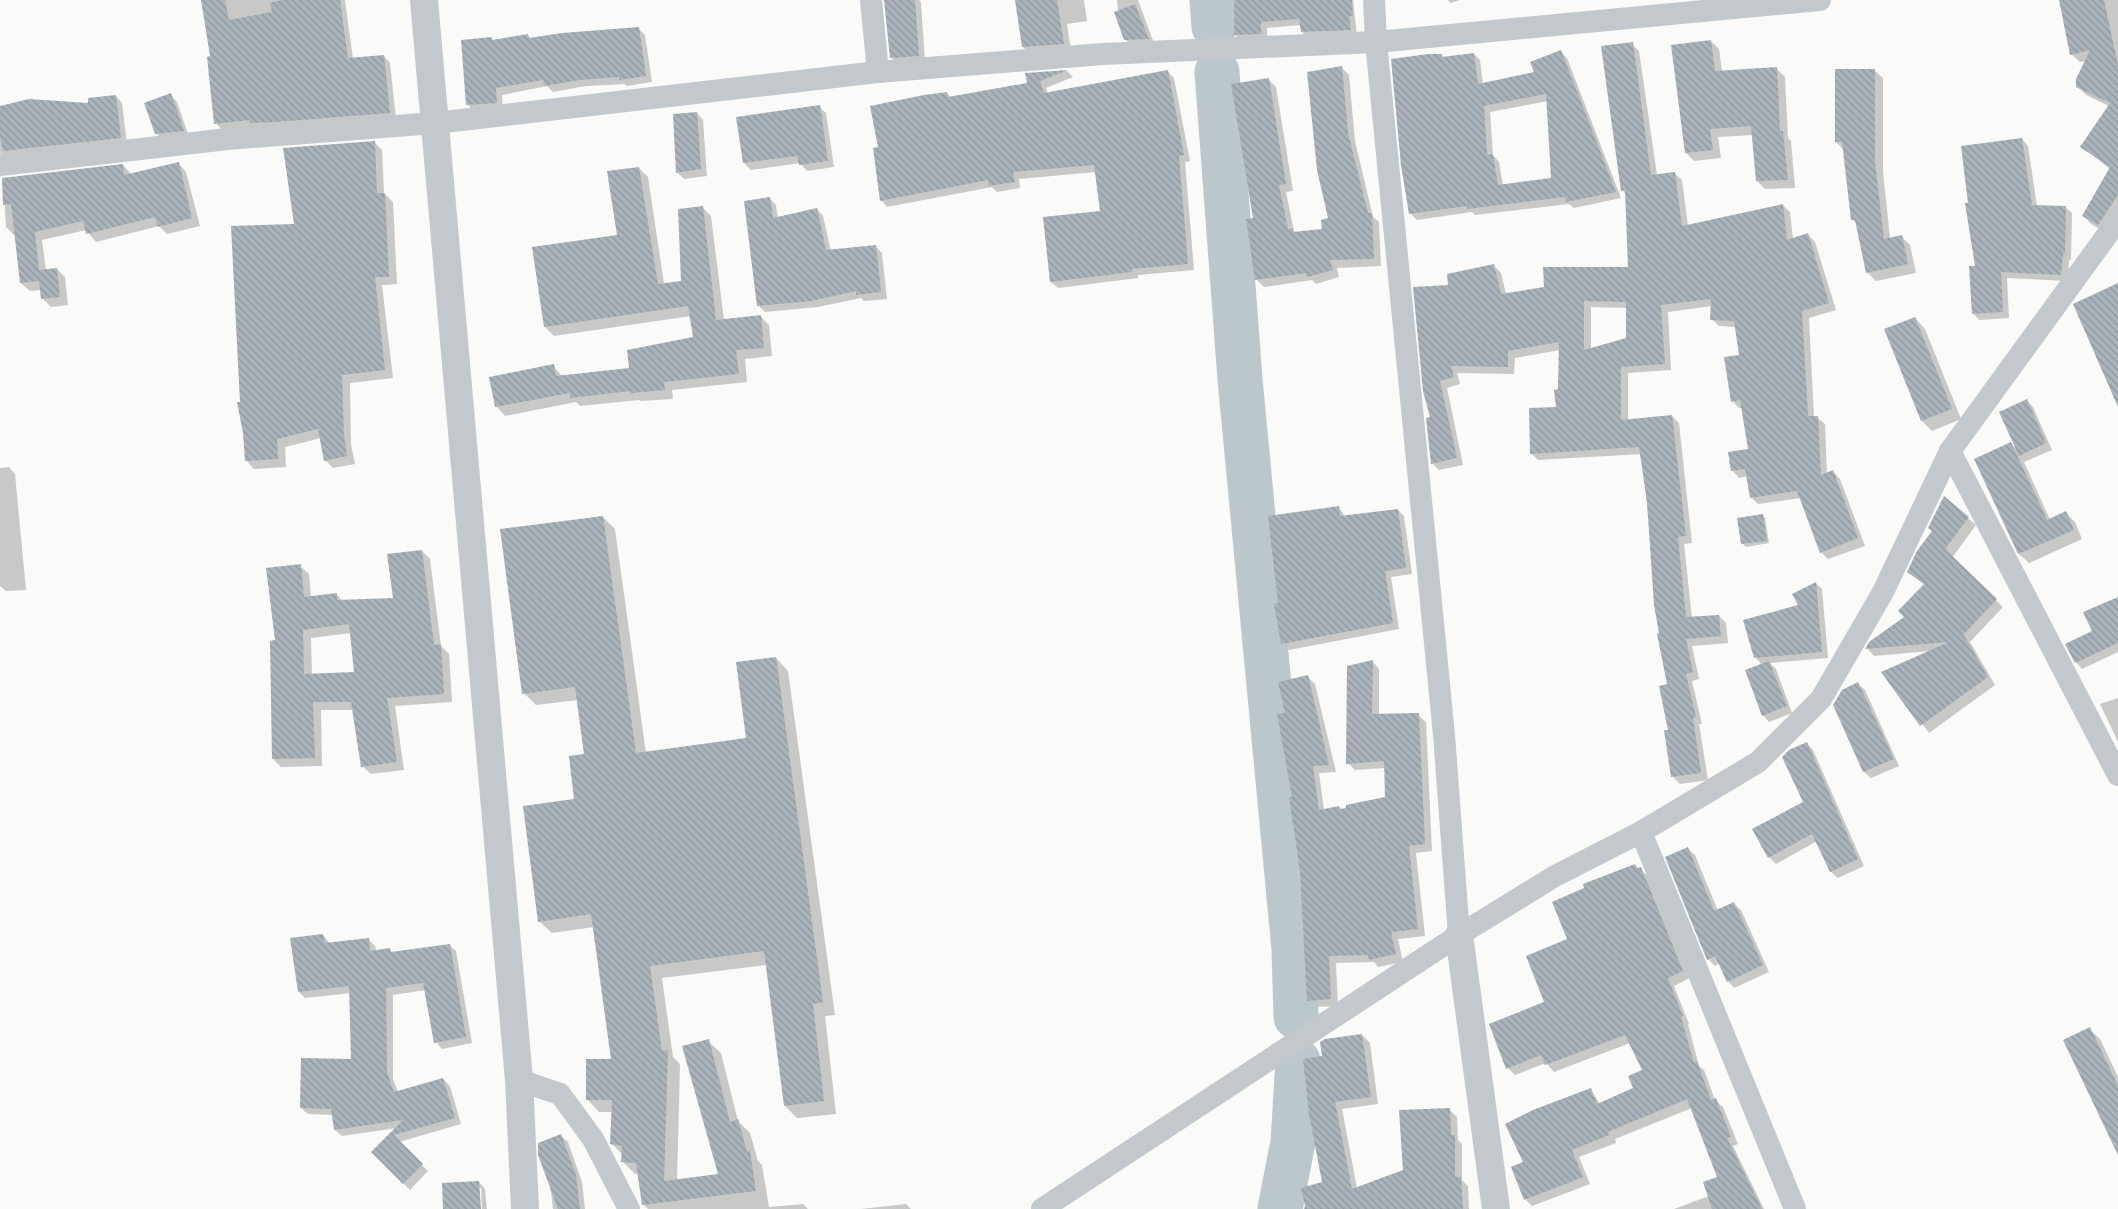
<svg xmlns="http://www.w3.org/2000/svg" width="2118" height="1209" viewBox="0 0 2118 1209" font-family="'Asap Condensed',sans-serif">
<defs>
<pattern id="building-back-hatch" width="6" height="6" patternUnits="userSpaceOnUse" patternTransform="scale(1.25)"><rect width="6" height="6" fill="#aab3b9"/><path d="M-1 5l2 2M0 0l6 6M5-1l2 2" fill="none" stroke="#8e969c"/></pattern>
</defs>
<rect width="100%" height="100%" fill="#fafaf8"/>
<g fill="#0003" fill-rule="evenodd">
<polygon points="202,0 345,0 353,59 384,56 390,63 396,119 222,130 216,123 212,57"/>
<polygon points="885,0 919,0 921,2 925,62 898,64 891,57"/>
<polygon points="1016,0 1084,0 1087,21 1067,24 1071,51 1030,54 1023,47"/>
<polygon points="1117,0 1138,0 1155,46 1133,47 1125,39 1118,12"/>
<polygon points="1234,0 1353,0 1357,36 1308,38 1302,32 1301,25 1267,28 1267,40 1241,41 1235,35"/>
<polygon points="1448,0 1460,0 1450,3"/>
<polygon points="2060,0 2118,0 2118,216 2107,233 2091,224 2083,215 2110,169 2082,147 2115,109 2086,95 2078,87 2087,61 2080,62 2071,54"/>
<polygon points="638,28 645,35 652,82 627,86 624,84 586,86 553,92 547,86 502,95 503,109 474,112 468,105 491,38 494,41 528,36 532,39"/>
<polygon points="1711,41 1719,49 1722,71 1776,68 1785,77 1788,138 1791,141 1795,188 1765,189 1757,181 1753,135 1718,137 1721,158 1694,161 1686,153"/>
<path d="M 1632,44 L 1639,51 L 1657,175 L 1674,173 L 1682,180 L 1688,226 L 1783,205 L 1790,212 L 1793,239 L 1808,235 L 1815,242 L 1836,310 L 1809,318 L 1814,417 L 1817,417 L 1825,424 L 1827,474 L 1833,471 L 1840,479 L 1865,546 L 1828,559 L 1821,552 L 1801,498 L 1758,504 L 1751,497 L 1748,476 L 1739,478 L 1732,470 L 1750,450 L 1743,408 L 1739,408 L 1732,401 L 1741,356 L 1736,327 L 1719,326 L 1712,319 L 1712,306 L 1668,312 L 1671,370 L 1628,373 L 1628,421 L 1672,416 L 1679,423 L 1692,543 L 1684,544 L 1692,618 L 1719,616 L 1726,623 L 1728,643 L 1692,646 L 1699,679 L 1692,681 L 1702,724 L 1699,724 L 1708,780 L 1680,784 L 1673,777 L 1669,685 L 1660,634 L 1642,454 L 1538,460 L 1531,453 L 1557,409 L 1560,350 L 1515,358 L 1514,374 L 1457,373 L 1460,384 L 1447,388 L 1463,465 L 1439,470 L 1432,463 L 1432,418 L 1449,286 L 1494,266 L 1501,273 L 1506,294 L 1546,288 L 1629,268 L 1626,194 L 1622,190 ZM 1591,307 L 1627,308 L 1627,339 L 1591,349 Z"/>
<path d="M 1560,51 L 1567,58 L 1621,198 L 1574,208 L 1569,204 L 1475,215 L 1472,212 L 1417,220 L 1410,213 L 1442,55 L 1444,58 L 1474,54 L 1480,60 L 1483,84 L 1535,73 ZM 1548,101 L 1552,179 L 1503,185 L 1499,162 L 1493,155 L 1490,112 Z"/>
<polygon points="1341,67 1349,75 1355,141 1373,217 1379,222 1381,266 1337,268 1339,277 1316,284 1312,280 1264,287 1256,279 1254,219 1268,79 1276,87 1293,191 1286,192 1294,231 1296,233 1323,230 1330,219"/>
<polygon points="1874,70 1883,78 1883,172 1890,238 1901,236 1910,245 1916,273 1876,281 1867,272 1857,224 1852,219 1844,150 1836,142"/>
<polygon points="1067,71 1073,77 1046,88 1048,94 1168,72 1174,78 1190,161 1185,162 1194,270 1138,275 1138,278 1058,288 1051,282 1101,212 1096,172 1019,179 1020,188 997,192 992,187 887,207 881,200 879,148 947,93 951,98 1028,84 1027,75"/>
<polygon points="170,95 177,102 189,137 163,140 156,133"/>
<polygon points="116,96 122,103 127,144 8,158 0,153 0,107 89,104"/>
<polygon points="819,107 826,113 834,167 807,171 800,163 751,170 744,163"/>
<polygon points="697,113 703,120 707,176 684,179 677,172"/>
<polygon points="2022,139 2028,146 2037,206 2065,207 2072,213 2071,260 2069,260 2068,281 2007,278 2009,318 1979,320 1973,313 1977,267 1969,204"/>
<polygon points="374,142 382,150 384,193 393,202 397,284 382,285 393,378 350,383 351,444 355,464 333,468 325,460 321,438 285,447 286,467 254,469 246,460 241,403 295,225"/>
<polygon points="178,163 186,172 200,226 167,234 159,226 96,242 86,230 42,240 46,270 57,269 65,277 68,305 51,307 43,299 42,290 30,291 21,283 16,234 14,235 6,227 3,179 123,165 131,174"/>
<polygon points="639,168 648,177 664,284 683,283 702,207 711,216 724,320 760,316 769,325 772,356 745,359 747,382 672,390 673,399 641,401 639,400 580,406 576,402 505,416 497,407 553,366 563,377 630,369 695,338 691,316 554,336 545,327 619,236"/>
<polygon points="770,199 776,205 778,218 817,209 823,216 831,251 875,246 882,253 887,299 864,301 861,298 818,307 765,312 758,305"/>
<polygon points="1915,318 1925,329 1961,419 1932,431 1922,421"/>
<polygon points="2027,401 2033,407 2052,450 2024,462 2050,520 2066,513 2075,522 2082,539 2029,563 2019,554 1976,460 2011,444 2018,450"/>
<polygon points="9,467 15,474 26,590 6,591 0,586 0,468"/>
<polygon points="1944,498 1976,525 1952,558 2003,607 1970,642 1995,685 1929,733 1883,672 1930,651 1874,656 1867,648 1906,617 1925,585 1909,571 1933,531"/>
<polygon points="1339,507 1345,517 1398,510 1404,516 1412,574 1391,577 1399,629 1289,650 1282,643 1280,604"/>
<polygon points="1762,515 1765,518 1769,543 1746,547 1743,544"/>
<polygon points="603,517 615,529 646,753 748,739 776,658 788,671 835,1015 825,1016 836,1114 797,1118 785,1106 767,965 662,978 673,1057 680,1064 677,1181 720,1175 708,1041 721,1053 738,1121 750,1133 758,1161 762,1165 769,1207 803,1204 808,1209 648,1209 643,1204 639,1174 635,1174 623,1162 623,1155 612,1144 613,1112 599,1112 587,1099 613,1060 594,927 552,933 539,921 576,800 585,756 578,700 536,705 524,693"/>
<path d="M 422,551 L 430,559 L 441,646 L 449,654 L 452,702 L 395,706 L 404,770 L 371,774 L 362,766 L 354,710 L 321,710 L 322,766 L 281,767 L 273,759 L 277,642 L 300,566 L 309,574 L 311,597 L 336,594 L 343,601 L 394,599 ZM 351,633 L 355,674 L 312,675 L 311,638 Z"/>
<polygon points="1816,583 1822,589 1828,658 1770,663 1776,669 1792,713 1769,722 1763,715 1762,665 1755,657 1799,606 1794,594"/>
<polygon points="2118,598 2118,652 2082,669 2076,662"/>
<polygon points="1372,661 1379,669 1379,715 1418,715 1426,722 1432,851 1416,853 1425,936 1398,939 1403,962 1378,967 1374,962 1336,963 1338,1006 1315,1007 1308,1000 1302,871 1287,714 1308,677 1315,684 1336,772 1319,773 1324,810 1339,807 1342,810 1386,798 1385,768 1355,770 1348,763"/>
<polygon points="1858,684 1865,690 1899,766 1871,778 1864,772 1834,705"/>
<polygon points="2118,698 2118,742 2100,704"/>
<polygon points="1806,743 1813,750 1864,866 1838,878 1831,872 1817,841 1776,864 1769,857 1754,830 1804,802"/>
<polygon points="1688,849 1695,855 1718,911 1734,904 1741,910 1769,972 1734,988 1728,981 1720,963 1715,966 1708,959"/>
<polygon points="1635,866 1648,876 1690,978 1674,986 1689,1024 1688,1024 1699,1066 1704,1070 1715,1100 1723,1107 1738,1144 1733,1146 1764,1209 1674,1209 1709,1196 1718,1178 1692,1108 1615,1139 1616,1143 1579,1157 1590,1184 1532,1206 1525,1199 1525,1163 1591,1090 1600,1104 1635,1089 1643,1071 1630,1043 1554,1072 1546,1063 1515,1075 1508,1068 1546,1003 1569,940"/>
<polygon points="323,935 330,944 368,939 375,946 376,951 390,950 393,953 449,945 456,951 472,1043 442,1049 436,1042 426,990 393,995 393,1079 398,1092 443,1079 450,1086 461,1124 399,1142 428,1171 410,1190 373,1152 397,1128 342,1136 335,1130 333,1115 308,1114 301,1108 352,1060 351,993 305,998 299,992"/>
<polygon points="2089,1029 2100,1039 2118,1077 2118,1140"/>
<polygon points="1362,1035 1370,1043 1378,1104 1342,1109 1357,1188 1404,1171 1449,1109 1457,1117 1458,1140 1462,1144 1462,1180 1468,1186 1469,1209 1307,1209 1324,1183 1323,1057"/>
<polygon points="561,1136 568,1142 582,1182 585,1209 553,1209 550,1184"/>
<polygon points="479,1182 485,1189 487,1209 482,1209 481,1188 478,1188 480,1209 445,1209"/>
<polygon points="906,1204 911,1209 861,1209"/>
</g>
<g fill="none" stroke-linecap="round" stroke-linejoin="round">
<g stroke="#bbc7cb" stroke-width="45">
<polyline points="1212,0 1214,27"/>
<polyline points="1217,72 1240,379 1294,949 1296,1017"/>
<polyline points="1280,1209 1293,1142 1298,1061"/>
</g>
</g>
<g fill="url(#building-back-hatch)" fill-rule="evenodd">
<polygon points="201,0 225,0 229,20 272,12 270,3 281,0 340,0 348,58 384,55 390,113 275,122 250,123 249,120 214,124 207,57 210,56"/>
<polygon points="884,0 915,0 919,56 890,58"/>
<polygon points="1015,0 1057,0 1064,44 1022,47"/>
<polygon points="1234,0 1352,0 1353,16 1349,16 1351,30 1301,32 1299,19 1261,22 1261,34 1234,35"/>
<polygon points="2059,0 2104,0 2118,65 2118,195 2098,225 2082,216 2110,167 2080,147 2110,103 2076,87 2076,79 2090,50 2070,55"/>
<polygon points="1135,4 1149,39 1124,40 1114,12"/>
<polygon points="639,27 646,76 619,80 619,77 579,80 545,86 543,80 496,88 497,103 466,105 461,40 492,37 492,40 528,34 529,38 562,33"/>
<polygon points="1711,40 1715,71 1777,67 1780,131 1783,131 1788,180 1756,181 1751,126 1710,129 1713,150 1685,153 1671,45"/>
<path d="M 1633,42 L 1651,175 L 1675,172 L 1682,226 L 1783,204 L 1787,240 L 1808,233 L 1829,303 L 1802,311 L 1808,416 L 1818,416 L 1821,475 L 1833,470 L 1858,538 L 1820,553 L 1797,491 L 1750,498 L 1745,469 L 1731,471 L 1728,452 L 1748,449 L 1740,400 L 1731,402 L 1724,357 L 1739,355 L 1734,321 L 1710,320 L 1711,299 L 1661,305 L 1665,364 L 1621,367 L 1621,420 L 1672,415 L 1686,536 L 1678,537 L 1686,617 L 1719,615 L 1721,636 L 1686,639 L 1693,672 L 1686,674 L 1696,717 L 1693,718 L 1701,773 L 1671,777 L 1664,730 L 1668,730 L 1659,686 L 1667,684 L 1657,634 L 1659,633 L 1654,605 L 1647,502 L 1639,447 L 1530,454 L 1529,408 L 1556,407 L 1554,390 L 1558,389 L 1559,342 L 1508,351 L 1508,367 L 1451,366 L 1454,377 L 1440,381 L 1457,458 L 1431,464 L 1426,418 L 1430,417 L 1423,391 L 1413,287 L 1448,285 L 1447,274 L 1494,264 L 1501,294 L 1544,287 L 1543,267 L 1628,267 L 1625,190 L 1621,191 L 1601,46 ZM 1584,301 L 1626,302 L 1626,338 L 1584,350 Z"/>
<path d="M 1561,50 L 1616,192 L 1566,202 L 1565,197 L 1467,209 L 1467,206 L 1409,214 L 1401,165 L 1391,59 L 1428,54 L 1442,54 L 1442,57 L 1474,53 L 1478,84 L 1534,72 L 1530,62 ZM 1546,94 L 1551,178 L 1498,185 L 1493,154 L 1487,155 L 1484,106 Z"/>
<polygon points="1342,66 1348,133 1368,213 1372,213 1374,259 1330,260 1333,270 1307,277 1306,273 1255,280 1246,219 1253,218 1231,84 1269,78 1286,184 1279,185 1288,229 1293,228 1293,232 1322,229 1321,220 1328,218 1317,170 1307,72"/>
<polygon points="1835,69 1875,69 1875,162 1884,239 1902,235 1908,264 1866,273 1855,220 1851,220 1842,142 1835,142"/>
<polygon points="1068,70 1040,81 1044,93 1168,70 1184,155 1179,156 1188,264 1132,269 1132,272 1050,282 1043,217 1100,211 1094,165 1013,172 1015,182 989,186 988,180 880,201 873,148 878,147 870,106 924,95 947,92 948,97 1027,83 1025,73"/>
<polygon points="171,93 184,131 155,134 144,103"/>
<polygon points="116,95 121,138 3,151 0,136 0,106 29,99 88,103 88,98"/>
<polygon points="820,105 828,161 799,165 797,156 743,163 736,117"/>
<polygon points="697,112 701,169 676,173 673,114"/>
<polygon points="2022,138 2032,205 2066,206 2065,254 2063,254 2061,275 2001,272 2003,312 1972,314 1969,266 1975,266 1965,203 1968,203 1961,146"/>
<polygon points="375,141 377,193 385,193 389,277 375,277 385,370 342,375 344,435 347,456 324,461 318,429 277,439 278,459 245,461 243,433 237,402 240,402 231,226 294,224 283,148"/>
<polygon points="179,162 192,218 158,227 155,217 86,234 83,221 35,232 39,270 57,268 60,297 41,299 39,281 20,283 11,204 3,205 2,178 123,164 124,175"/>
<polygon points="639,167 658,284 681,281 678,209 703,206 716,320 761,315 764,348 736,350 739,374 664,382 665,390 631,393 630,391 570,398 570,393 495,407 489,377 554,364 556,376 629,368 627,350 693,337 688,306 544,327 532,247 617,235 607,171"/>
<polygon points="770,197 773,218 817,208 826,250 876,245 881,292 856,295 856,291 811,301 757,306 744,201"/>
<polygon points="2118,283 2118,407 2073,304"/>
<polygon points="1915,317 1952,409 1921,421 1884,329"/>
<polygon points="2027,399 2046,443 2019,456 1999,412"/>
<polygon points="2011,442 2047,520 2066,511 2074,530 2018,554 1974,459"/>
<polygon points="1944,496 1969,517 1945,549 1997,599 1962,636 1964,635 1988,677 1920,726 1881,672 1949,642 1865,649 1869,642 1904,617 1898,611 1924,584 1907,572 1917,551 1932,531 1928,528"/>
<polygon points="1339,506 1340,516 1398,509 1406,568 1385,571 1393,623 1281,644 1274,604 1278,603 1268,516"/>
<polygon points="1763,514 1767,541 1741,544 1737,518"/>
<polygon points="603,516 636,753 746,738 736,662 776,657 823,1002 813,1004 824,1101 784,1106 764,951 650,966 662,1051 668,1050 664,1181 718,1174 682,1046 709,1039 730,1122 738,1119 747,1152 750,1151 756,1191 642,1205 636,1163 621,1162 622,1146 610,1144 612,1100 586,1100 586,1059 611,1059 591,914 538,922 523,806 574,799 569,756 584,754 575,687 522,694 500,529"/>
<path d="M 422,550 L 434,645 L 441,644 L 444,694 L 387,698 L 397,762 L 361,767 L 351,702 L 313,702 L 315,758 L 272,759 L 270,641 L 275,640 L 266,568 L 301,564 L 304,597 L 337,593 L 337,600 L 393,598 L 387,554 ZM 349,624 L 354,672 L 304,674 L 303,630 Z"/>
<polygon points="1816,582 1822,652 1754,658 1743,620 1798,605 1792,594"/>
<polygon points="2118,597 2118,643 2075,663 2065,644 2092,631 2083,612"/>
<polygon points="1373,660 1372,714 1419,713 1425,844 1409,846 1418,929 1391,932 1396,954 1369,960 1368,955 1329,956 1331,999 1307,1001 1300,871 1289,797 1292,797 1277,714 1285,713 1278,682 1308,675 1329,765 1313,766 1319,810 1339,806 1340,809 1346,808 1346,805 1385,797 1384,761 1346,764 1347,666"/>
<polygon points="1769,661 1787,706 1762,716 1745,670"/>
<polygon points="1858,682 1894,759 1863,772 1833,705 1842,690"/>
<polygon points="1807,742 1858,859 1830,872 1812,834 1768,858 1752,829 1803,802 1782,757 1789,750"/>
<polygon points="1688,847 1714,911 1734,902 1763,965 1727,982 1715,956 1707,960 1665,857"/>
<polygon points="1635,864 1637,868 1641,867 1683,971 1668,978 1683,1016 1681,1017 1694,1063 1697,1061 1711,1100 1716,1098 1731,1137 1727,1138 1762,1209 1712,1209 1703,1182 1717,1177 1687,1099 1608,1132 1609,1135 1572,1150 1583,1177 1563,1185 1524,1200 1511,1167 1523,1162 1505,1124 1533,1110 1591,1088 1597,1104 1633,1088 1628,1076 1642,1070 1625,1035 1545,1065 1541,1055 1506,1069 1489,1024 1544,1002 1526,956 1567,939 1552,902 1584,888 1583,884"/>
<polygon points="323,934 325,943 369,938 370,951 390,948 391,952 450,944 466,1037 434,1043 423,983 386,988 387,1072 394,1092 443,1078 455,1118 394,1135 423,1164 403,1184 371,1152 403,1120 334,1130 331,1109 300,1108 301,1058 351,1059 349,986 298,992 290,938"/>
<polygon points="2090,1027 2118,1086 2118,1155 2063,1040"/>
<polygon points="1362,1034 1371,1097 1335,1102 1352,1189 1403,1170 1399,1110 1450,1108 1451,1135 1455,1135 1455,1177 1461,1177 1463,1209 1304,1209 1305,1206 1301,1188 1322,1182 1309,1114 1303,1059 1322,1056 1320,1042 1325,1039"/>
<polygon points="561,1134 576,1175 580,1209 558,1209 538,1155 538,1143"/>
<polygon points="479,1181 481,1209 443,1209 442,1183"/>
</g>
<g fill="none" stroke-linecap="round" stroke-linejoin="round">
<g stroke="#c3c8cc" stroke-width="22">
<polyline points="871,0 878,72"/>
<polyline points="1374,0 1376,42 1444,735 1459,935"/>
<polyline points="0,165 228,139 435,123 878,72 1103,54 1376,42 1820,0"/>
<polyline points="1950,451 2118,775"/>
<polyline points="1641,832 1795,1209"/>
<polyline points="519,1080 560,1094 593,1139 629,1209"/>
<polyline points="1042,1209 1459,935 1555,876 1641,832 1758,762 1821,699 1883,592 1950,451 2118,220"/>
</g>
<g stroke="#c3c8cc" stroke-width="28">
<polyline points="424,0 519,1080 525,1209"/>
<polyline points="1459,935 1496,1209"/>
</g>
</g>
</svg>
